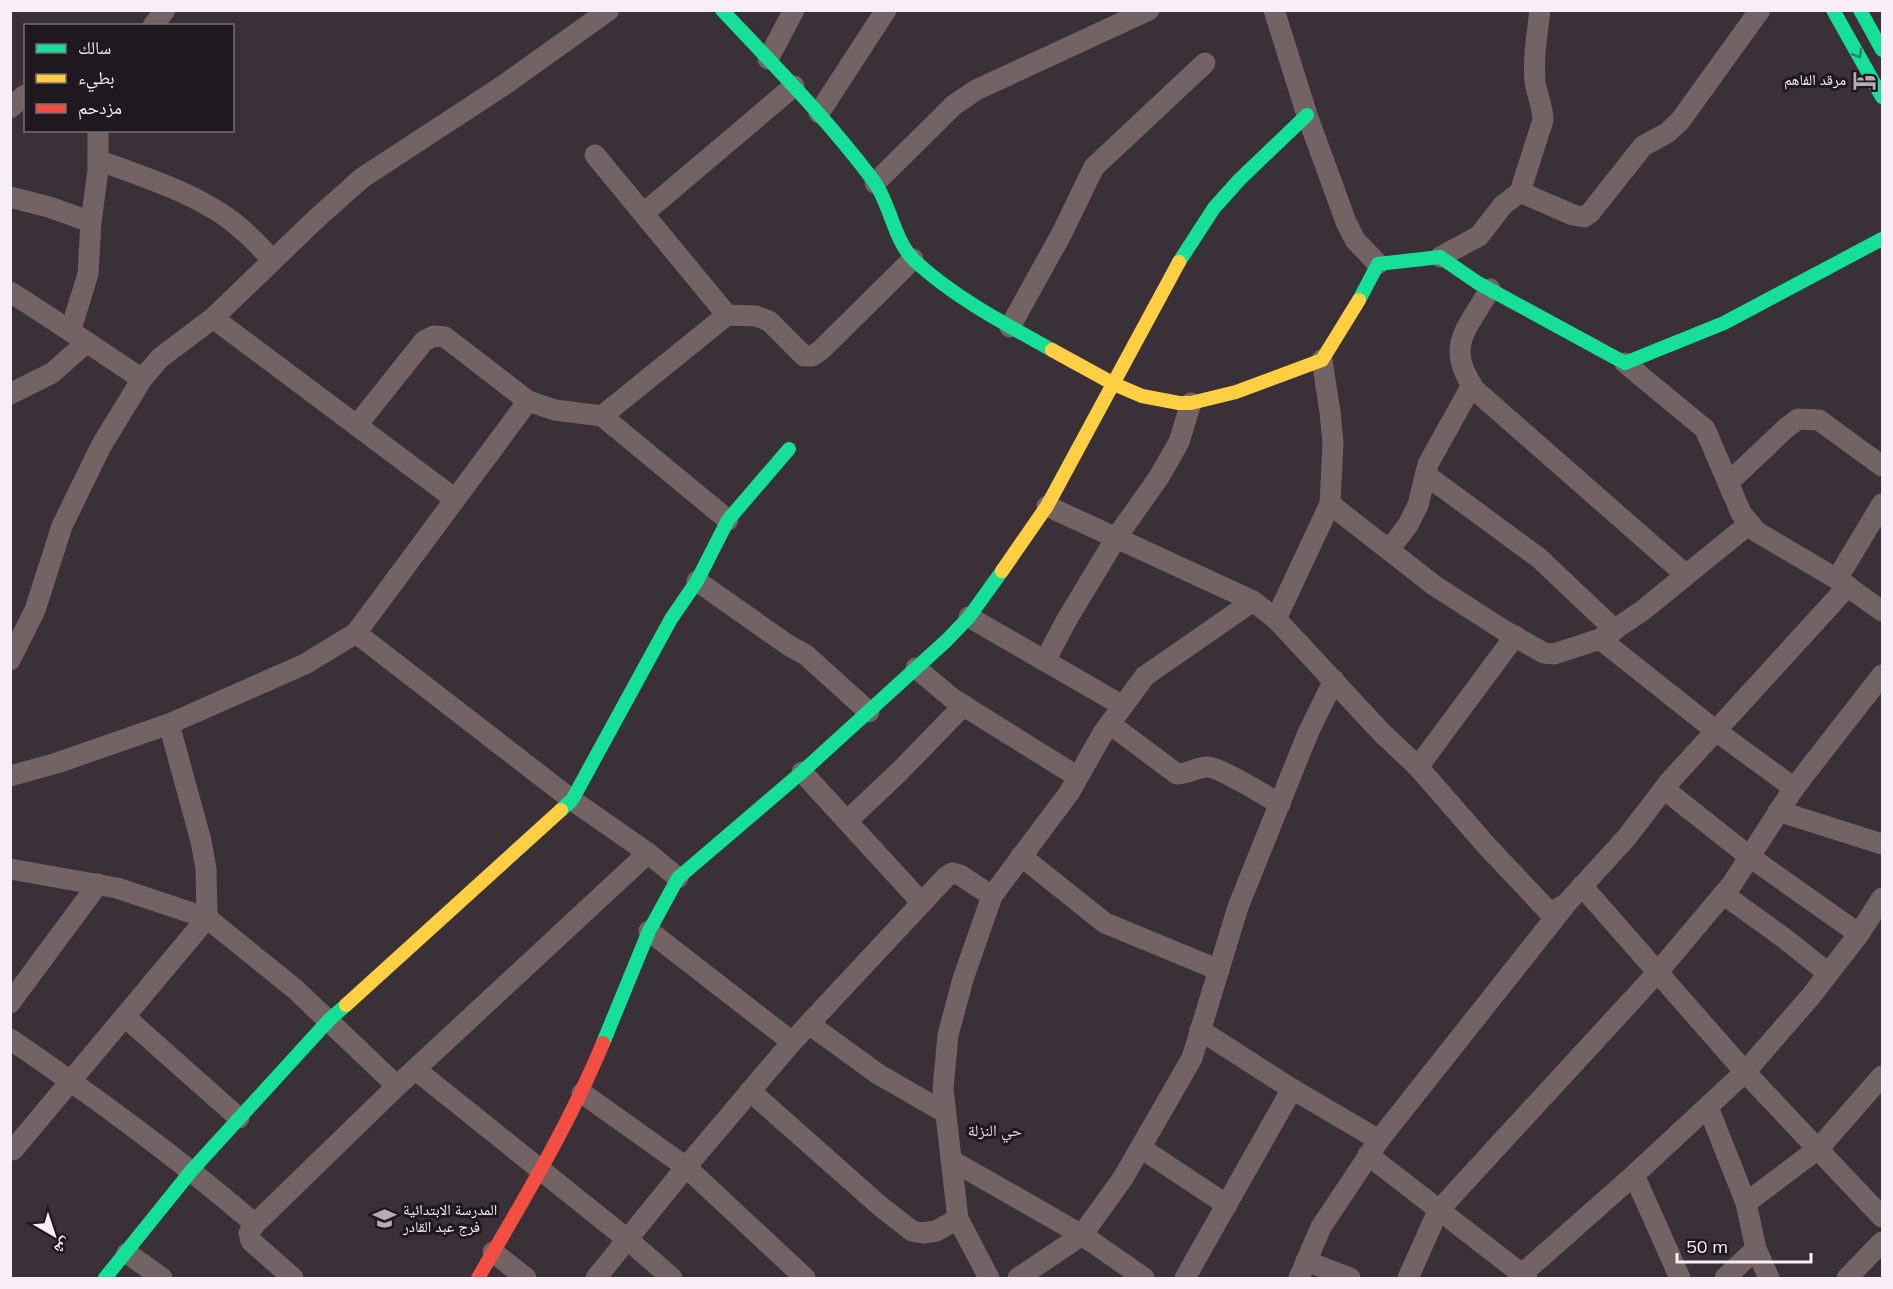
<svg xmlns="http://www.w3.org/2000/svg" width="1893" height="1289" viewBox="0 0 1893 1289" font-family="Mulish,'Noto Naskh Arabic',sans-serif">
<rect width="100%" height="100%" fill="#393038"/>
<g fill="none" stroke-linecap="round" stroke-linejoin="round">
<g stroke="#746365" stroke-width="21">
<polyline points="1274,10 1307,115 1346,222 1355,240 1378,264"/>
<polyline points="153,26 165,10"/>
<polyline points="768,59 794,10"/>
<polyline points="10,108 25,95"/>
<polyline points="819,113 886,10"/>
<polyline points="595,155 727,315 756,316 769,321 804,356 812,356 821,350 913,259"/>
<path d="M 98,160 C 144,177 193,192 232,221 C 247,233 260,246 272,260"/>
<polyline points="875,183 954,105 976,90 1149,10"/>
<polyline points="1520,192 1573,215 1584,217 1590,213 1643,146 1667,133 1680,121 1760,10"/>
<polyline points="10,197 49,207 91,222"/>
<polyline points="644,213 794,86"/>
<path d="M 1440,257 L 1479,236 L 1503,205 L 1520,192 L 1543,120 C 1543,107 1537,95 1535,82 C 1533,58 1537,35 1540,10"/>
<path d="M 1490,289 C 1467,330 1444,346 1475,390 L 1686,575"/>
<path d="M 10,292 C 55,320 98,350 142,379"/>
<polyline points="213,318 455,499"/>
<polyline points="1010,327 1062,233 1094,167 1205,63"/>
<polyline points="71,329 88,274 91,222 98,170 98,130"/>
<polyline points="1625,363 1705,429 1741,513 1757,532 1837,579 1882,611"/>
<polyline points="10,394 52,373 86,343"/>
<polyline points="602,416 727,315"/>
<polyline points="357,425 424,341 434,336 445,337 528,401 555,410 602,416 728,520"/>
<polyline points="1426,475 1539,558 1615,630"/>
<polyline points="1728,483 1786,428 1798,419 1819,420 1882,466"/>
<polyline points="1330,504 1435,586 1505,631 1544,653 1554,654 1600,639 1642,611 1749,524"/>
<polyline points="1047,506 1253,601 1276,619 1382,733 1418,767 1486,845 1550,913 1566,904"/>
<polyline points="1389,550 1408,525 1418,505 1428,464 1472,385"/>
<polyline points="1837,579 1882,504"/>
<polyline points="697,581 788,645 806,655 869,712"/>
<polyline points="969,617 1123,706"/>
<polyline points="1276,619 1330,504 1333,443 1330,412 1322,360"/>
<polyline points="356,633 572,800 648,853 678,878"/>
<polyline points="1600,639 1716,731 1794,788"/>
<polyline points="10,660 35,610 62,526 101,446 142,379 160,358 213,318 316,219 362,178 504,85 609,10"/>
<polyline points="1045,661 1066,621 1116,538 1159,477 1179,442 1191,403"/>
<polyline points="916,668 953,699 1078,777"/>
<path d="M 1110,724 L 1177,774 C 1188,774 1200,766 1208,767 C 1221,768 1266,796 1280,804"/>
<polyline points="1418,767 1515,636"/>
<polyline points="802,772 922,903"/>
<polyline points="10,776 57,763 169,724 305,664 356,633 528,401"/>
<polyline points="1664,789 1750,857 1859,934"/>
<polyline points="1778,811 1882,844"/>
<polyline points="847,821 900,771 964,705"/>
<polyline points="1021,856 1105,923 1219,970"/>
<polyline points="10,869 117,888 207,918 295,989 397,1086"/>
<polyline points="1582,886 1745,1072 1882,1217"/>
<polyline points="1723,894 1784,938 1828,973"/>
<polyline points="649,931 792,1042"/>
<polyline points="10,1003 98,884"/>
<polyline points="125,1017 239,1118"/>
<polyline points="809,1024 878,1074 944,1112"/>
<polyline points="1200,1030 1292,1089 1379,1140"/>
<path d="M 10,1039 C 95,1097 177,1157 255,1224"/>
<polyline points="416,1070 627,1239 672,1278"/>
<polyline points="750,1091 880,1206 912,1231 923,1233 936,1231 958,1219"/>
<polyline points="582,1093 686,1167 805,1278"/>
<polyline points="1708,1107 1746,1203 1756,1249 1769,1278"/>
<polyline points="1141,1148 1227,1205"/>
<polyline points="13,1150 207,918 206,869 201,841 169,724"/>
<polyline points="1368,1155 1527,1278"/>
<polyline points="951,1160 1082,1235 1144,1278"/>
<polyline points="1634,1175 1680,1278"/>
<polyline points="1746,1203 1819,1148 1882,1076"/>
<polyline points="493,1252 526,1278"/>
<polyline points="127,1253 162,1278"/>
<polyline points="1306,1261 1350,1278"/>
<polyline points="1521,1275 1634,1175 1745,1072 1811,996 1859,934 1882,898"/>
<polyline points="293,1278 251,1241 249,1233 255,1224 397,1086 648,853"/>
<polyline points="596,1278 686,1167 792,1042 946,877 952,873 960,875 992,896"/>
<polyline points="989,1278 958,1219 943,1089 948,1035 963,979 992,896 1069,793 1103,733 1145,676 1253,601"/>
<polyline points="1018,1278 1082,1235 1123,1178 1192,1058 1238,907 1308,733 1334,680"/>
<polyline points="1185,1278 1292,1089"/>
<polyline points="1299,1278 1321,1227 1379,1140 1566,904 1627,837 1669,782 1848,586"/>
<polyline points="1408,1278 1438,1211 1657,973 1732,884 1794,788 1882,675"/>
<polyline points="1725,1278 1756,1249"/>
<polyline points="1847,1278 1882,1242"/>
</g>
<g stroke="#16e098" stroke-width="14">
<path d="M 722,10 C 774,65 827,119 873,180 C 891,204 893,240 915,261 C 955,298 1005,324 1052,350"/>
<polyline points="1833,10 1882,97"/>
<polyline points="1860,10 1882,50"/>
<polyline points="1179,262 1214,208 1240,179 1307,115"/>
<polyline points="1359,300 1378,264 1440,257 1478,283 1625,363 1724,323 1882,239"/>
<polyline points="561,810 572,800 671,619 697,581 728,520 789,449"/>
<polyline points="603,1043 649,931 678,878 802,772 947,640 969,617 1002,571"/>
<polyline points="105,1278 192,1170 329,1020 346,1005"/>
</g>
<g stroke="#ffcf43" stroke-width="14">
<polyline points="1052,350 1114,384 1142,396 1179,403 1191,403 1236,392 1322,360 1359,300"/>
<polyline points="1002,571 1047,506 1179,262"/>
<polyline points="346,1005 561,810"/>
</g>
<path stroke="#f24e42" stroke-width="14" d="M 478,1278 C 523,1201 569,1125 603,1043"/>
</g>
<defs><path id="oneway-chevron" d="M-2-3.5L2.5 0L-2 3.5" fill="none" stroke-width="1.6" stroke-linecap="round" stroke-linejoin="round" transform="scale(1.5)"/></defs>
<use stroke="#1a8662" href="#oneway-chevron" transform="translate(1858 54) rotate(60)"/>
<defs>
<symbol id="hotel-bare" viewBox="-9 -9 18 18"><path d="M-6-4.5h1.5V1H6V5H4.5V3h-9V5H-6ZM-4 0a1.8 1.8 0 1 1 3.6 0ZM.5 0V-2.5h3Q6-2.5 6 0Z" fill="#b5acb5" stroke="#1f181f" stroke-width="2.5" paint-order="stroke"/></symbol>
<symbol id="school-bare" viewBox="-9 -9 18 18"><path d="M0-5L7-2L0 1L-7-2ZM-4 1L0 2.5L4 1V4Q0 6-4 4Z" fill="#b5acb5" stroke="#1f181f" stroke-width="2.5" paint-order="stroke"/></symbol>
</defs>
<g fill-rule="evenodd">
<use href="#hotel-bare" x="1848" y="64" width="33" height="33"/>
<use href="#school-bare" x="368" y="1202" width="33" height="33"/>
</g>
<g text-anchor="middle" stroke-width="6" stroke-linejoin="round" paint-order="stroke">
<g font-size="15" fill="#f8eef8" stroke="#1f181f" text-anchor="end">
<text x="1846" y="85">مرقد الفاهم</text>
<text x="403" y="1215" text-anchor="start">المدرسة الابتدائية<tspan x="403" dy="17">فرج عبد القادر</tspan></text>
</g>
<g font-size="16" fill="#edd8ed" stroke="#1f181f">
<text x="995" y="1136">حي النزلة</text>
</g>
</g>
<rect width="1893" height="1289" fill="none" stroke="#f8eef8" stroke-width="24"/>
<rect x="24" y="24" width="210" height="108" fill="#1f181f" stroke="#766e76" stroke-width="1.5"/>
<rect x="36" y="44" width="30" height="9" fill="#16e098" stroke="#766e76" stroke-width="1.5"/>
<text x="78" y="54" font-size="18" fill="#f8eef8">سالك</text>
<rect x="36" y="74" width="30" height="9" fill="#ffcf43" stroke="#766e76" stroke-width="1.5"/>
<text x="78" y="84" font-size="18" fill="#f8eef8">بطيء</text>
<rect x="36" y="104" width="30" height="9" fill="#f24e42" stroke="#766e76" stroke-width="1.5"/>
<text x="78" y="114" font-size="18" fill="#f8eef8">مزدحم</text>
<g transform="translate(54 1235) rotate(141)" stroke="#1f181f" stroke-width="4.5" paint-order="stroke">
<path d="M0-4.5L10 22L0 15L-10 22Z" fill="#f8eef8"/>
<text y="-9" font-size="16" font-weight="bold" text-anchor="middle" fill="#f8eef8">ش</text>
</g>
<path d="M1677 1253v9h134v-9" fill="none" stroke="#f8eef8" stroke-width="3"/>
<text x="1686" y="1253" font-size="18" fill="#f8eef8" stroke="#1f181f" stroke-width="4.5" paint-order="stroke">50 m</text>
</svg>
